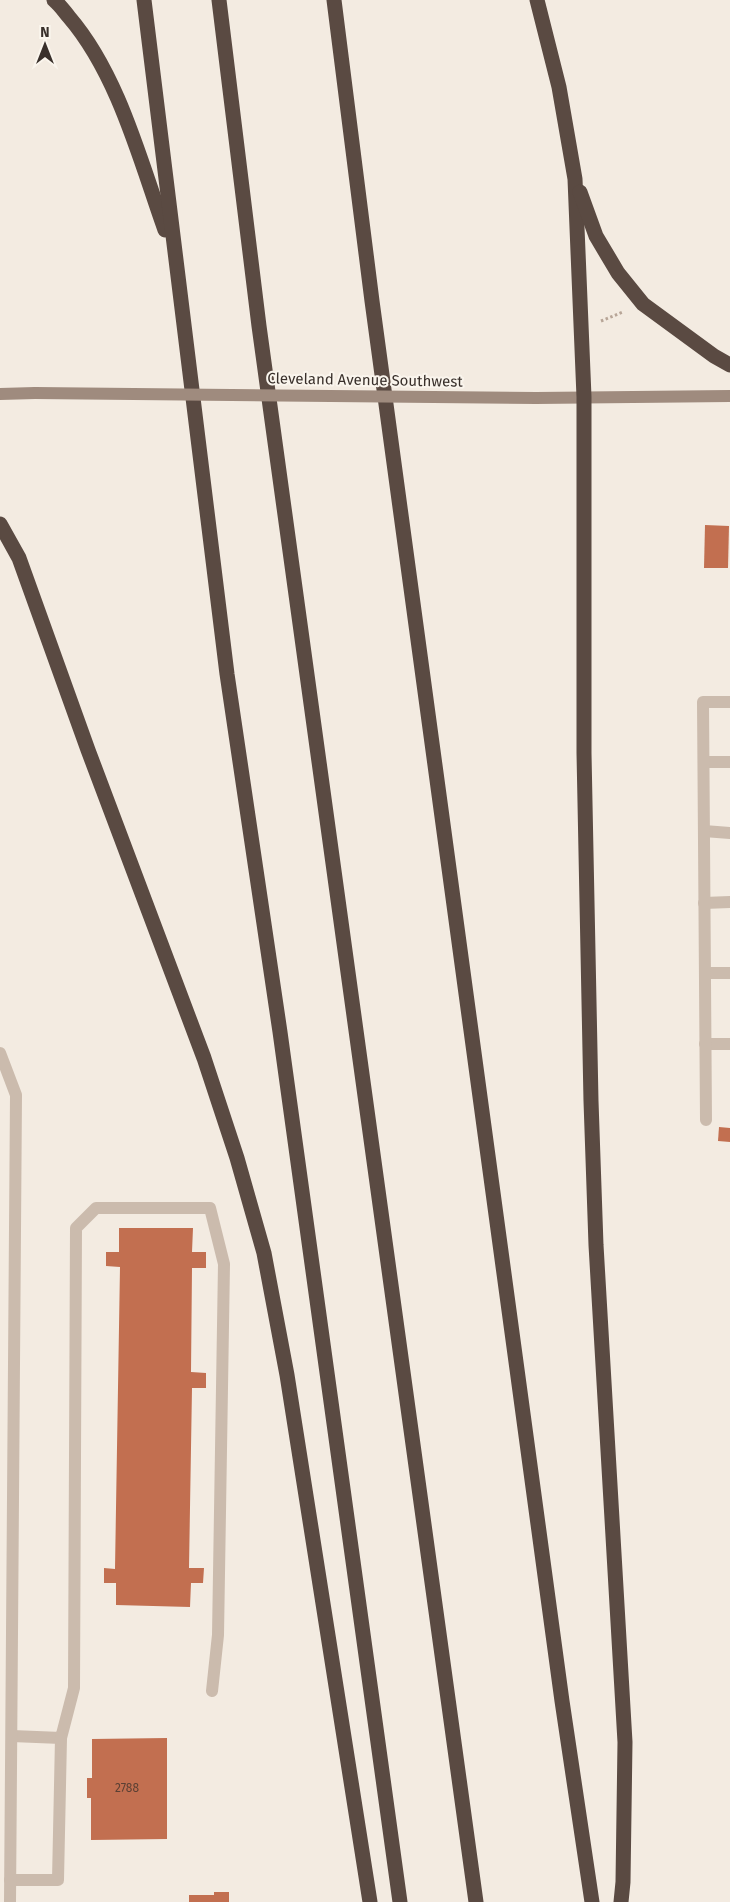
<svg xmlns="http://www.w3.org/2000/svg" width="730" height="1902" viewBox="0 0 730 1902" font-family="'Fira Sans',sans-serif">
<rect width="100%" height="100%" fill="#f3ebe1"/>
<g fill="#c26f50">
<polygon points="705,525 729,526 728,568 704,568"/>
<polygon points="719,1127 730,1128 730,1142 718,1141"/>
<polygon points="119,1228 193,1228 192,1252 206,1252 206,1268 192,1268 191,1372 206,1373 206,1388 192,1388 189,1568 204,1568 203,1583 191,1583 190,1607 116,1605 116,1583 104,1583 104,1568 115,1569 120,1267 106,1266 106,1252 119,1252"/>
<polygon points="167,1738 167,1839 91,1840 91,1798 87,1798 87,1778 92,1778 92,1739"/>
<polygon points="214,1892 229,1892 229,1902 189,1902 189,1895 214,1895"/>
</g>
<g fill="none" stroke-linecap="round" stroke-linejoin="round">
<polyline stroke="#b7a597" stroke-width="3" stroke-dasharray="2.5 2.5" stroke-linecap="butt" points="601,321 623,312"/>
<g stroke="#cbbbad" stroke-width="12">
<polyline points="704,762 730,762"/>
<polyline points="704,831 730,833"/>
<polyline points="704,903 730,902"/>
<polyline points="705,973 730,973"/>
<polyline points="705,1044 730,1044"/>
<polyline points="706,1120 703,702 730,702"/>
<polyline points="12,1736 61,1738 74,1688 76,1228 96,1208 210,1208 224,1264 218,1635 212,1691"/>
<polyline points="10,1880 58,1880 61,1738"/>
</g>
<polyline stroke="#cbbbad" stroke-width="12" points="0,1053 16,1095 10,1902"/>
<g stroke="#9f8b7e" stroke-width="12">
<polyline points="0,394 35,393"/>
<polyline points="536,398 730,396"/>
</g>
<g stroke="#5a4a42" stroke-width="15">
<path d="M 54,0 C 60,5 64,11 69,17 C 118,74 140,160 165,230"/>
<polyline points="144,0 227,674 280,1032 400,1902"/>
<polyline points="219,0 259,326 476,1902"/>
<polyline points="334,0 372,301 562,1701 592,1902"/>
<polyline points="537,0 559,87 575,179 584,397 584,753 591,1101 596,1245 625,1742 623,1882 621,1902"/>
<polyline points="580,192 596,236 618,273 643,304 714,356 730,365"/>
<polyline points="0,524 19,558 88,750 204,1058 237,1158 264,1253 287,1375 370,1902"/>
</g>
<polyline stroke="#9f8b7e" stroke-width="12" points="35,393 536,398"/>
</g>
<g text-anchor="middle" stroke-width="4" stroke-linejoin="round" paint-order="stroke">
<g font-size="12" fill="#5b4034">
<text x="127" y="1792">2788</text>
</g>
<g font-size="15" fill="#39302b" stroke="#faf5ed">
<text transform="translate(365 380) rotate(1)" y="5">Cleveland Avenue Southwest</text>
</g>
</g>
<g transform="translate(45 45)" stroke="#faf5ed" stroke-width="4" paint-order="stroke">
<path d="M0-4L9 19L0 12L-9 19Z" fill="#39302b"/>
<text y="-8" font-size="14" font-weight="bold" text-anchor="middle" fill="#39302b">N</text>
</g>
</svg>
